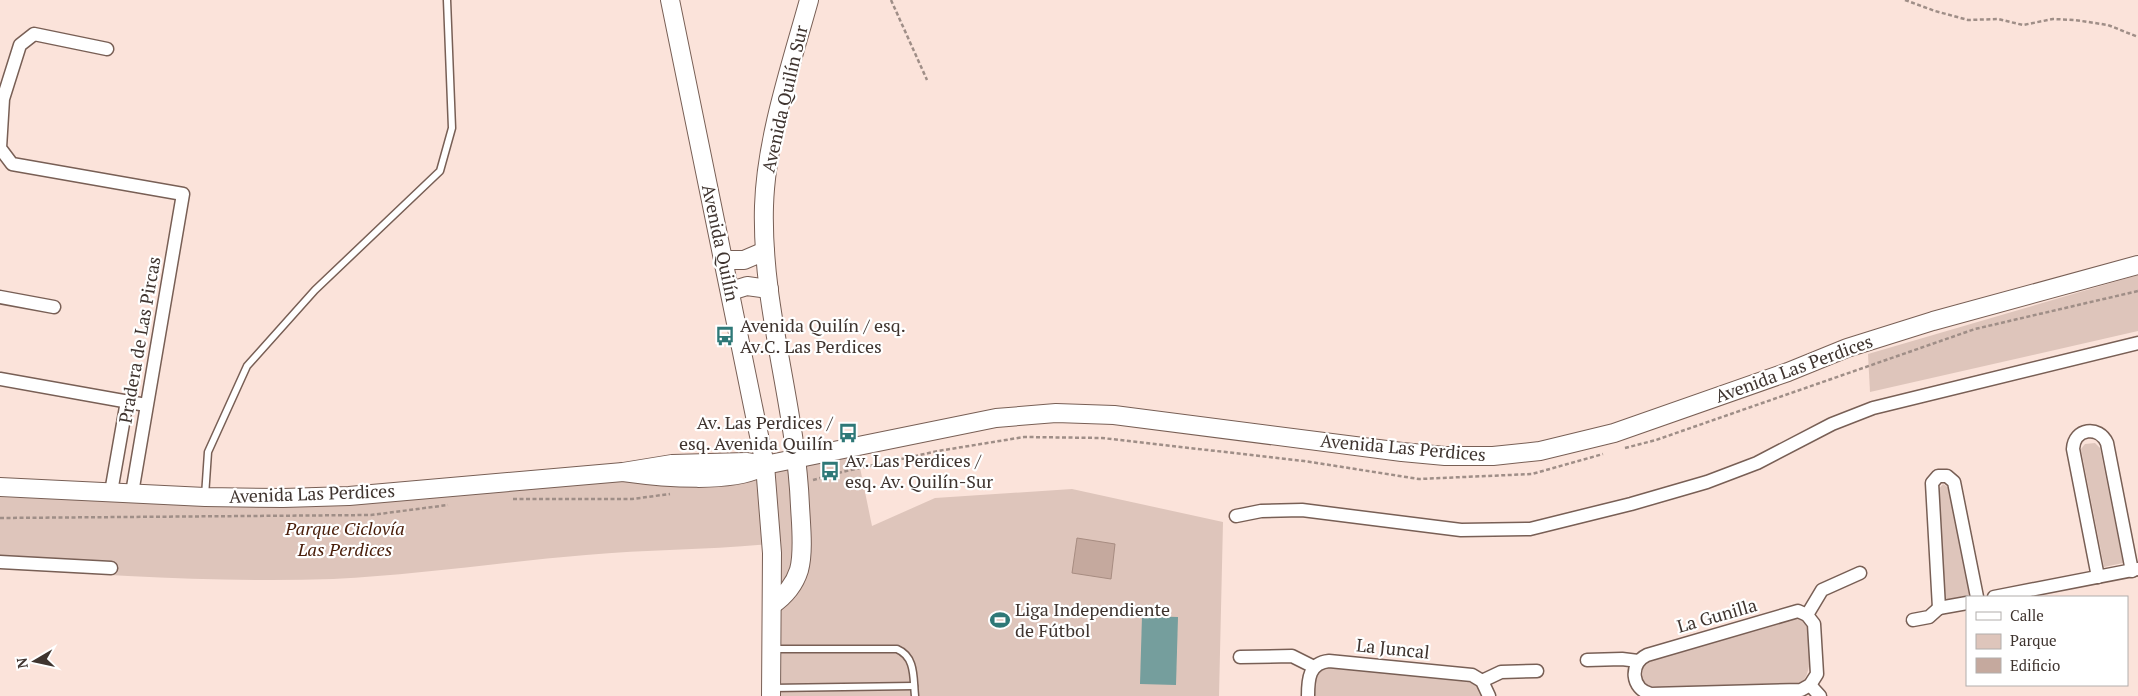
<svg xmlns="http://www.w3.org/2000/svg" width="2138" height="696" viewBox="0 0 2138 696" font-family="'PT Serif',serif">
<rect width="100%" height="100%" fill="#fbe3da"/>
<g fill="#dec5bb">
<polygon points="2138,275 2138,331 1870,392 1868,354"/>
<polygon points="2095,443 2100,448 2123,563 2104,567 2081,449 2085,444"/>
<path d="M 857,453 L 872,526 L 935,498 L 1072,489 L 1223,522 L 1219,696 L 779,696 L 778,543 C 714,550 650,549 586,555 C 502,562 418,575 333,579 C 222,583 111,575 0,569 L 0,497 L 215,505 Z"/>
<polygon points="1943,484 1949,488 1970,595 1945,600 1938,490"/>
<path d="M 1796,617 L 1804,620 C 1812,632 1814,675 1800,684 L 1658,687 L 1649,686 L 1642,680 L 1643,668 L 1652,660 Z"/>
<path d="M 1327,667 L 1470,681 L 1477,686 L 1483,696 L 1314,696 C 1314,683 1314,673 1327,667 Z"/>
</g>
<polygon fill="#759e9d" points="1142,616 1178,617 1176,685 1140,684"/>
<polygon fill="#c5a99e" stroke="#a78c81" points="1077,538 1115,544 1111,579 1072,573"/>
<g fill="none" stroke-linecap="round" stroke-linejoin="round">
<defs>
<g id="lane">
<polyline points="205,496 208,452 247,366 315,290 440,171 452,128 447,0"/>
<path d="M 773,649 L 897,649 C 916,657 913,678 915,696"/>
<polyline points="772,688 914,686"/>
</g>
<g id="street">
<polyline points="107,49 34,34 20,45 3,99 0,148 12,164 183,194 132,493"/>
<polyline points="0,297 54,307"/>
<polyline points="0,379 146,405"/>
<polyline points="111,492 127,401"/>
<polyline points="1236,516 1261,511 1302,510 1461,530 1530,529 1631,504 1707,482 1757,463 1832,424 1873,408 2138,343"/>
<polyline points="0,562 111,568"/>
<path d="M 2098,577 L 2073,449 C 2074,428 2099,425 2107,443 L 2132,571"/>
<polyline points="1994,597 2138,569"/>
<polyline points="1939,608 1932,483 1938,476 1947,476 1954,482 1977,597"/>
<polyline points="1939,608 1967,603"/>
<path d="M 1798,611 L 1807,615 L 1814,624 L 1817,674 L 1810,685 L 1801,690 L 1651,694 C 1631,689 1629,664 1647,655 Z"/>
<polyline points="1807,615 1822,590 1860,573"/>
<polyline points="1913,620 1929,617 1939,608"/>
<polyline points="1240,657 1292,656 1314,667"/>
<polyline points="1587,660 1622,659 1638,661"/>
<polyline points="1482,681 1501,672 1537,671"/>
<polyline points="1810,685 1820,696"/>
<path d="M 1308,696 C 1308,679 1309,663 1329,661 L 1472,675 L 1482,681 L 1489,696"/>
</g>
<g id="secondary">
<polyline points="670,0 765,465 772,553 771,696"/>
<polyline points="724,260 744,260 765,251"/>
<polyline points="731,291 747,286 769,289"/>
<path d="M 623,472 C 659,477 736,485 765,465 L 996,418 L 1056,413 L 1114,415 L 1402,452 L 1445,456 L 1493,456 L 1540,451 L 1614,433 L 1788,372 L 1847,348 L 1933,321 L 2138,265"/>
<polyline points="0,487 205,497 283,498 349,496 623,472 672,464 746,462 765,465"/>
<path d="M 772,605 C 785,596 794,586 799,570 C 804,552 801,525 800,506 C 796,405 761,308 764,206 C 766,139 791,65 809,0"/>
</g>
</defs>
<use href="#lane" stroke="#785f55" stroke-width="9"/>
<use href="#street" stroke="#785f55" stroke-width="15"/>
<use href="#secondary" stroke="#785f55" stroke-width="20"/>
<g stroke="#9f8e87" stroke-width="2.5" stroke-dasharray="4 2.5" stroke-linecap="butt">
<polyline points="891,0 927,80"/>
<polyline points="1905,0 1935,11 1968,20 1998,19 2023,25 2053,19 2075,20 2108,25 2138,37"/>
<polyline points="1625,448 1656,440 1975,329 2138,291"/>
<polyline points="813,480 842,472 938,451 1024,437 1102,438 1304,461 1419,479 1532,474 1603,454"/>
<polyline points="513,499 632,499 670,494"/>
<polyline points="0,518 371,515 448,505"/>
</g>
<use href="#lane" stroke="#fff" stroke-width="6"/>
<use href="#street" stroke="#fff" stroke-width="12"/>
<use href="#secondary" stroke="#fff" stroke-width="18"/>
</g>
<defs>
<symbol id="bus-bare" viewBox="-9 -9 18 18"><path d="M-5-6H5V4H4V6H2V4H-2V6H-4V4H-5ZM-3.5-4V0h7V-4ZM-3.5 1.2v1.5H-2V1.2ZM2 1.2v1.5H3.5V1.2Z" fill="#2e7877" stroke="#fff" stroke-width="2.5" paint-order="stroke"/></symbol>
<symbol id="stadium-bare" viewBox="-9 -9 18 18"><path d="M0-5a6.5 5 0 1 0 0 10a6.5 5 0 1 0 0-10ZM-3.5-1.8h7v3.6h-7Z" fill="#2e7877" stroke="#fff" stroke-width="2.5" paint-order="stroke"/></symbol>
</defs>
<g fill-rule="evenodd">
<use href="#bus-bare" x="711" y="322" width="28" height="28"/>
<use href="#bus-bare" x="834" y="419" width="28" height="28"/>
<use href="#bus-bare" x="816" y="457" width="28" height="28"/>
<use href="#stadium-bare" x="986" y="606" width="28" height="28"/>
</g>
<g text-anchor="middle" stroke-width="4.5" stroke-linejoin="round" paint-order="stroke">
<g font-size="18" fill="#3f342f" stroke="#fff">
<text transform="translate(785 99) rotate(-77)" y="6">Avenida Quilín Sur</text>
<text transform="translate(720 243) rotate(78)" y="6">Avenida Quilín</text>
<text transform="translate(140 340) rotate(-80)" y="6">Pradera de Las Pircas</text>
<text transform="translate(1794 369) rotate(-20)" y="6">Avenida Las Perdices</text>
<text transform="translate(1403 448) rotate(5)" y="6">Avenida Las Perdices</text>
<text transform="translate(312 494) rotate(-2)" y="6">Avenida Las Perdices</text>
<text transform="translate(1717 616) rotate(-16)" y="6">La Gunilla</text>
<text transform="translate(1393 649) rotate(6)" y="6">La Juncal</text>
</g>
<g font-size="18" fill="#3f342f" stroke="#fff" text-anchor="start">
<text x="740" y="332">Avenida Quilín / esq.<tspan x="740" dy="21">Av.C. Las Perdices</tspan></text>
<text x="833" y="429" text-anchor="end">Av. Las Perdices /<tspan x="833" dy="21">esq. Avenida Quilín</tspan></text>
<text x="845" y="467">Av. Las Perdices /<tspan x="845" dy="21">esq. Av. Quilín-Sur</tspan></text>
<text x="1015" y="616">Liga Independiente<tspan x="1015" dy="21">de Fútbol</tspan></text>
</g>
<g font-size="18" font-style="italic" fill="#491d09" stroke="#fff">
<text x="345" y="535">Parque Ciclovía<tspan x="345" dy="21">Las Perdices</tspan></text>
</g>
</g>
<rect x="1966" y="596" width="162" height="90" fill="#ffffff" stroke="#b2aeac"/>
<rect x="1976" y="612" width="25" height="8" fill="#ffffff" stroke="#b2aeac"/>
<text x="2010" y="621" font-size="15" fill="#3f342f">Calle</text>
<rect x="1976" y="634" width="25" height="15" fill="#dec5bb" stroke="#b2aeac"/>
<text x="2010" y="646" font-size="15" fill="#3f342f">Parque</text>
<rect x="1976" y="658" width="25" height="15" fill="#c5a99e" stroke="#b2aeac"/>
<text x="2010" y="671" font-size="15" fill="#3f342f">Edificio</text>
<g transform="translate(35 661) rotate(261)" stroke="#ffffff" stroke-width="4" paint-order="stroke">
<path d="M0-4L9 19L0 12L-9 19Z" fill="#3f342f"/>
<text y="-8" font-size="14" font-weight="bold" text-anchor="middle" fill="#3f342f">N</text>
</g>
</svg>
